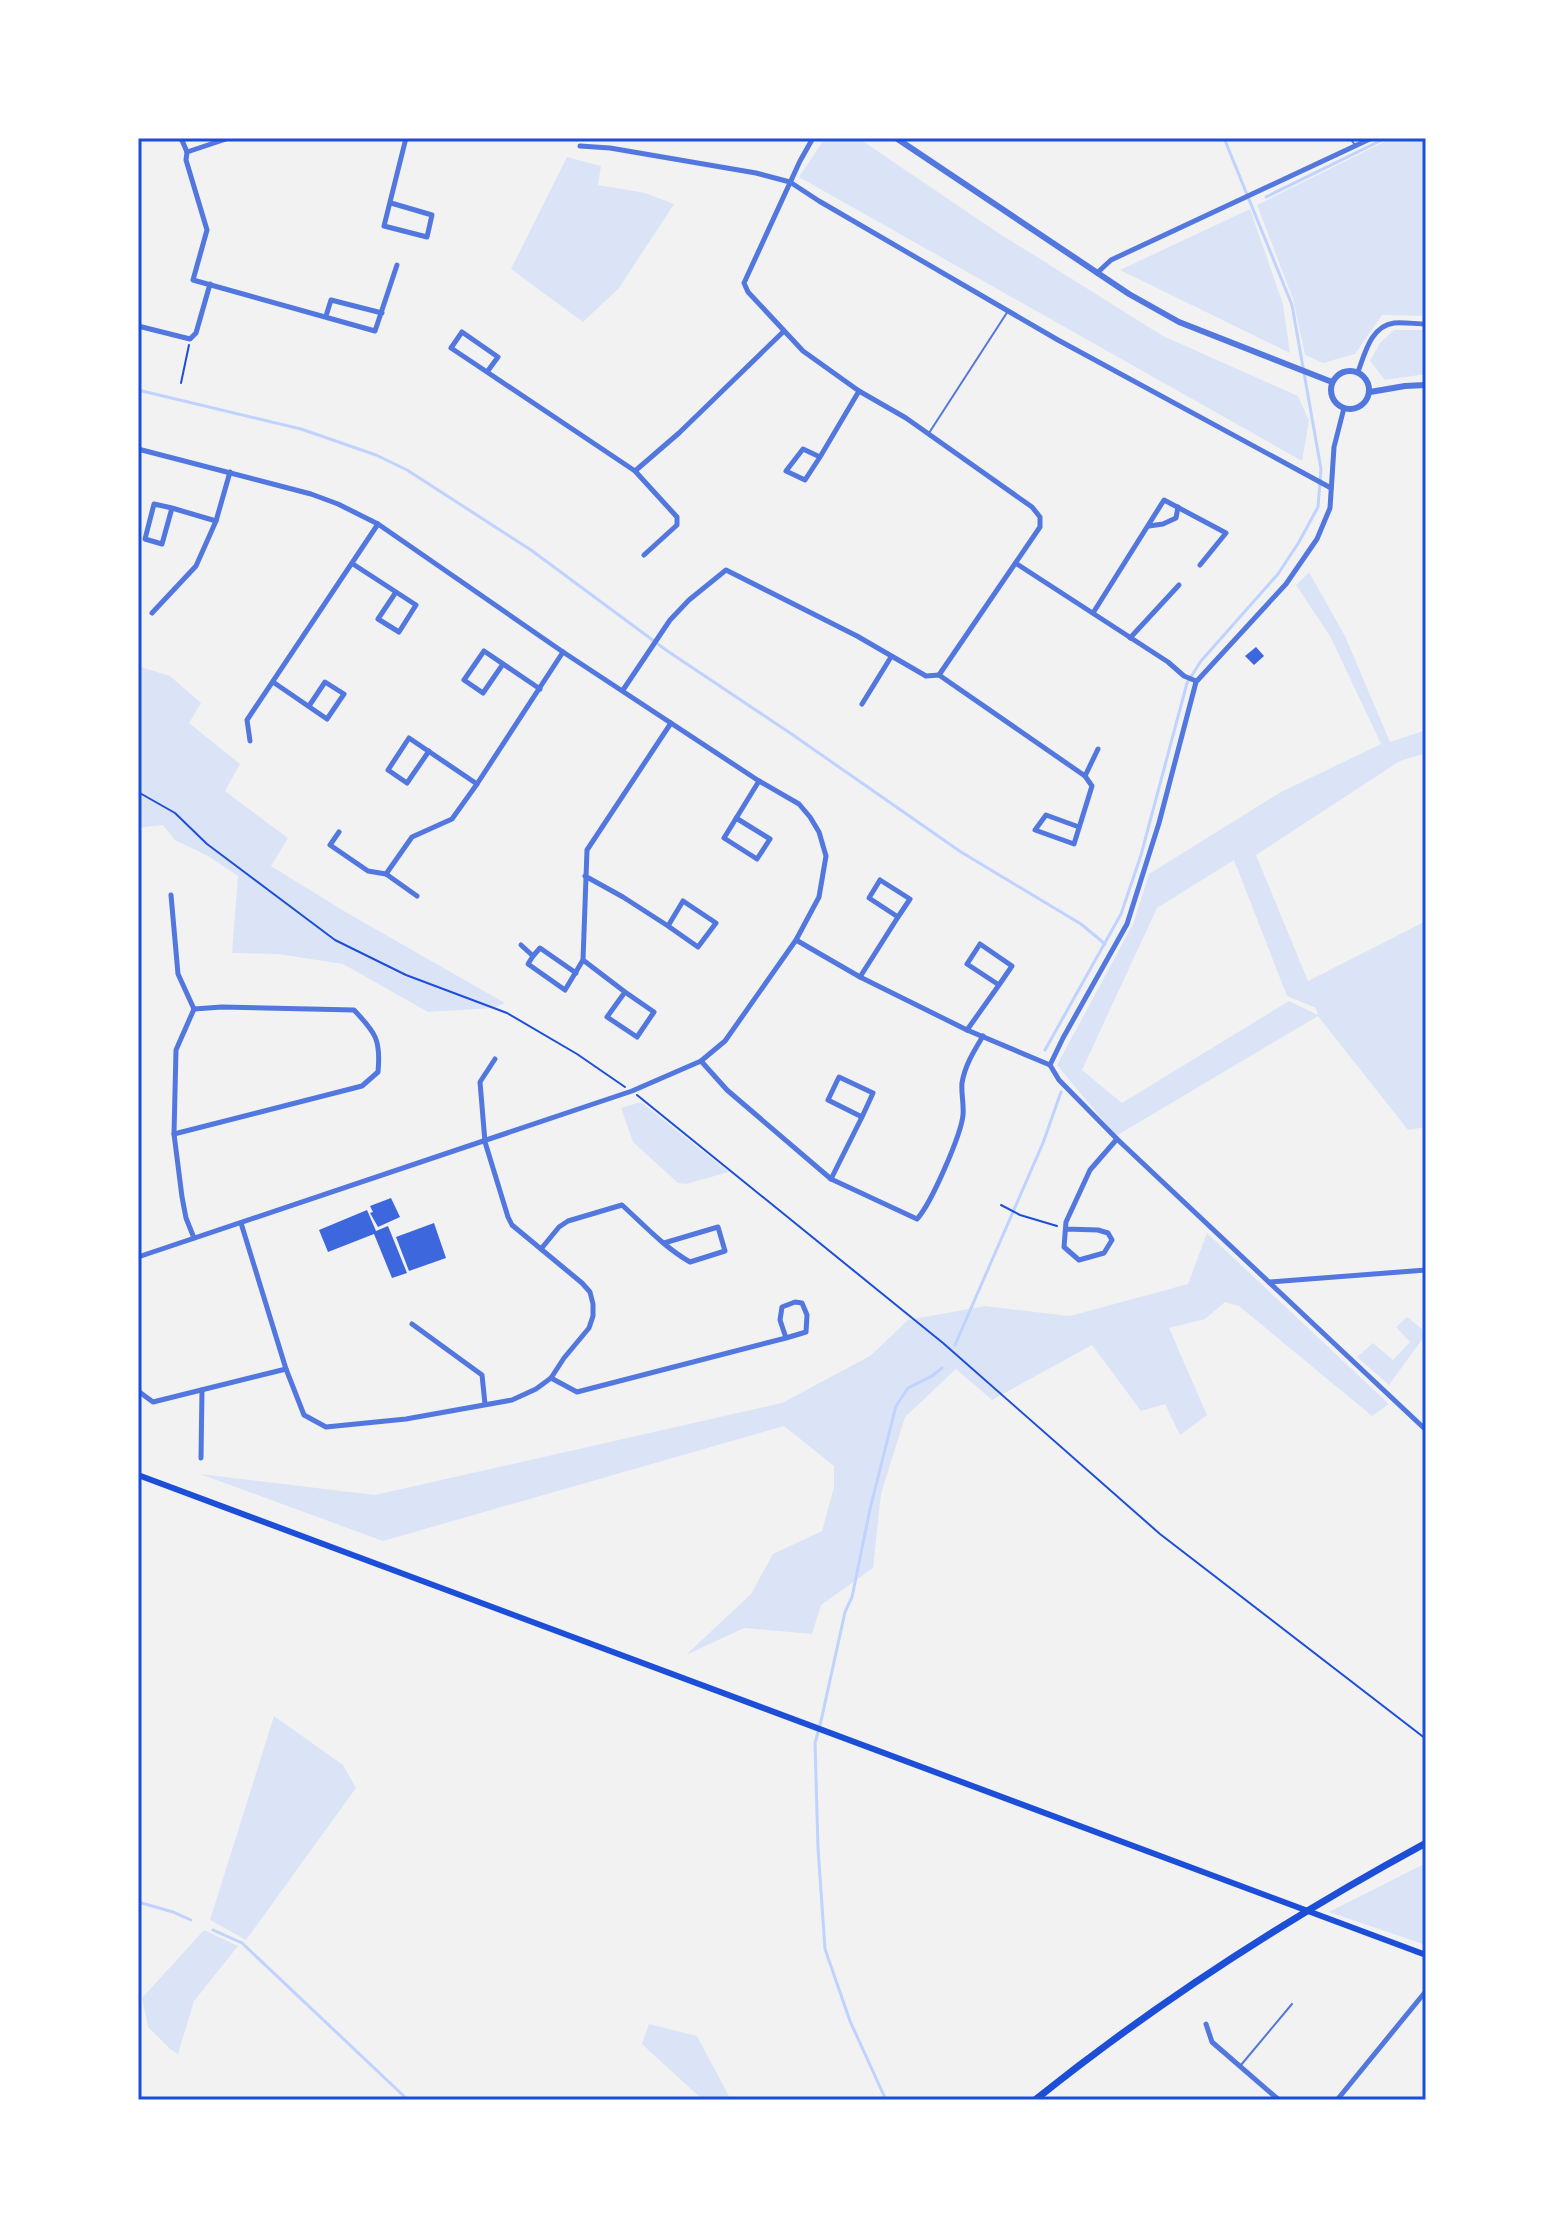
<svg xmlns="http://www.w3.org/2000/svg" width="1564" height="2238" viewBox="0 0 1564 2238" font-family="'Alegreya Sans',sans-serif">
<rect width="100%" height="100%" fill="#f2f2f2"/>
<g fill="#dbe4f7" fill-rule="evenodd">
<polygon points="825,138 858,138 997,232 1163,336 1298,396 1309,421 1302,461 799,177"/>
<polygon points="1392,138 1426,138 1426,316 1382,315 1355,354 1323,363 1305,355 1293,299 1257,205"/>
<polygon points="567,157 601,166 598,185 645,193 674,204 619,288 583,322 511,269"/>
<polygon points="1250,209 1283,304 1290,353 1120,270"/>
<polygon points="1394,330 1426,330 1426,374 1385,380 1370,361 1380,343"/>
<path d="M 1309,572 L 1345,636 L 1390,742 L 1426,730 L 1426,753 L 1400,761 L 1256,855 L 1308,981 L 1426,921 L 1426,1127 L 1408,1130 L 1318,1016 L 1116,1136 L 1057,1065 L 1133,924 L 1149,874 L 1281,792 L 1381,744 L 1330,636 L 1296,585 ZM 1234,860 L 1287,996 L 1316,1008 L 1318,1015 L 1289,1001 L 1122,1103 L 1082,1070 L 1157,908 Z"/>
<polygon points="138,666 170,676 201,703 189,723 240,764 225,791 288,838 271,866 349,914 505,1003 494,1008 428,1012 343,964 278,954 232,953 238,876 208,856 175,840 163,825 138,828"/>
<polygon points="641,1102 729,1172 686,1184 678,1183 633,1142 621,1108"/>
<polygon points="1207,1233 1389,1404 1372,1416 1239,1306 1225,1302 1205,1319 1169,1328 1207,1415 1180,1435 1165,1404 1141,1411 1092,1345 992,1400 956,1369 905,1417 881,1494 873,1568 821,1605 812,1634 744,1628 686,1655 751,1594 773,1554 822,1531 834,1487 834,1466 784,1426 383,1541 200,1474 375,1495 782,1403 870,1356 908,1320 985,1306 1070,1316 1188,1284"/>
<polygon points="1407,1317 1426,1332 1426,1334 1389,1385 1357,1357 1373,1343 1393,1360 1410,1342 1396,1327"/>
<polygon points="274,1716 343,1765 356,1788 246,1940 210,1920"/>
<polygon points="1426,1863 1426,1945 1329,1912"/>
<polygon points="204,1930 238,1946 194,2001 178,2054 170,2049 148,2027 142,1998"/>
<polygon points="649,2024 697,2036 731,2100 703,2100 642,2044"/>
</g>
<g fill="none" stroke-linecap="round" stroke-linejoin="round">
<g stroke="#bfd3fe" stroke-width="3">
<polyline points="1266,197 1386,138"/>
<polyline points="138,390 301,429 376,455 407,470 531,550 666,650 793,735 961,852 1081,924 1105,944"/>
<polyline points="1045,1050 1121,914 1141,855 1187,683 1201,661 1278,574 1299,542 1318,507 1321,469 1292,305 1224,138"/>
<polyline points="955,1345 1043,1143 1061,1092"/>
<polyline points="138,1902 173,1912 191,1920"/>
<polyline points="213,1930 242,1943 408,2100"/>
<polyline points="886,2100 850,2021 825,1949 818,1848 815,1743 821,1721 845,1612 852,1597 870,1509 896,1406 908,1388 932,1376 942,1368"/>
</g>
</g>
<g fill="#3d67dc">
<polygon points="1256,647 1264,656 1254,665 1245,656"/>
<polygon points="391,1198 400,1217 378,1227 370,1213 373,1212 370,1206"/>
<polygon points="367,1210 376,1231 388,1226 407,1273 392,1278 374,1234 328,1252 319,1230"/>
<polygon points="434,1223 446,1258 409,1271 396,1237"/>
</g>
<g fill="none" stroke-linecap="round" stroke-linejoin="round">
<g stroke="#1d4ed8" stroke-width="2">
<polyline points="181,383 189,345"/>
<polyline points="138,792 175,813 207,844 335,940 406,975 507,1013 577,1054 625,1087"/>
<polyline points="637,1095 943,1343 1160,1534 1426,1739"/>
<polyline points="1001,1205 1020,1215 1057,1226"/>
</g>
<g stroke="#5277de" stroke-width="2">
<polyline points="1350,138 1355,145"/>
<polyline points="929,433 1008,311"/>
<polyline points="1241,2065 1292,2004"/>
</g>
<g stroke="#5277de" stroke-width="5">
<polyline points="181,138 187,152 186,160 207,230 193,280 375,331 397,265"/>
<polyline points="813,138 800,161 744,283 748,292 803,351 859,391 906,418 1032,507 1040,517 1040,527 939,675"/>
<polyline points="580,146 610,148 756,173 790,182 819,201 1058,340 1331,488"/>
<polyline points="187,152 229,138"/>
<polyline points="391,203 432,215 427,237 384,226 406,138"/>
<polyline points="1097,273 1111,260 1372,138"/>
<polyline points="326,316 331,300 382,313"/>
<polyline points="138,326 190,339 196,333 210,284"/>
<polyline points="487,372 451,348 462,332 498,357 487,372 635,471 679,433 784,331"/>
<path d="M 1358,372 C 1365,353 1371,326 1394,323 C 1404,322 1416,324 1426,324"/>
<polyline points="138,449 311,494 338,504 378,524 563,652 759,781 799,804 810,817 819,832 826,856 819,897 796,940 725,1041 701,1061 632,1091 138,1257"/>
<polyline points="820,457 805,480 786,471 803,449 820,457 859,391"/>
<polyline points="635,471 677,517 677,525 644,555"/>
<polyline points="172,508 154,504 145,539 162,544 172,508 216,521"/>
<polyline points="1149,526 1163,524 1176,518 1178,507"/>
<polyline points="353,564 416,605 399,632 378,619 396,592"/>
<polyline points="1017,564 1168,662 1184,676 1196,681"/>
<polyline points="152,613 196,566 216,521 230,472"/>
<polyline points="1093,613 1164,500 1226,533 1200,565"/>
<polyline points="1130,638 1179,585"/>
<polyline points="503,664 483,693 464,680 484,651 540,689"/>
<polyline points="273,682 327,719 344,694 325,682 309,706"/>
<polyline points="623,690 670,620 689,600 726,570 857,636 926,676 939,675 1085,776 1092,786 1074,844 1035,830 1046,815 1079,827"/>
<polyline points="862,704 891,657"/>
<polyline points="250,741 247,720 378,524"/>
<polyline points="429,751 407,783 388,770 409,738 477,784"/>
<polyline points="1085,776 1098,749"/>
<polyline points="736,818 770,839 757,859 724,838 759,781"/>
<polyline points="339,832 330,845 368,871 386,874 417,896"/>
<polyline points="386,874 412,837 452,819 477,784 563,652"/>
<polyline points="585,876 623,897 668,926 683,901 716,923 698,947 668,926"/>
<polyline points="171,895 178,974 194,1009"/>
<polyline points="796,940 860,977 967,1030 1050,1065 1059,1080 1117,1139 1426,1430"/>
<polyline points="521,945 533,956 528,964 565,990 583,960"/>
<polyline points="533,956 540,948 576,973"/>
<polyline points="860,977 898,917 869,898 880,880 910,899 898,917"/>
<polyline points="625,992 654,1012 637,1037 607,1017 625,992 583,960 587,850 671,723"/>
<polyline points="194,1009 176,1050 174,1134 182,1197 186,1218 194,1238"/>
<polyline points="967,1030 999,985 967,964 980,944 1012,966 999,985"/>
<path d="M 701,1061 L 727,1090 L 831,1179 L 917,1219 C 931,1204 961,1135 963,1115 C 964,1104 961,1093 962,1083 C 965,1065 974,1051 983,1036"/>
<polyline points="1050,1065 1063,1038 1127,924 1159,823 1196,682 1286,584 1317,539 1330,508 1334,447 1344,408"/>
<path d="M 174,1134 L 362,1086 L 378,1072 C 381,1040 376,1033 354,1010 L 222,1007 L 194,1009"/>
<polyline points="831,1179 862,1117 828,1100 839,1077 873,1093 862,1117"/>
<polyline points="241,1223 286,1369 304,1415 326,1427 406,1419 512,1400 536,1389 551,1378 564,1358 589,1328 593,1316 593,1304 590,1292 582,1283 512,1225 508,1217 485,1142 480,1082 495,1059"/>
<polyline points="1066,1229 1098,1230 1108,1233 1112,1240 1104,1253 1079,1260 1064,1247 1066,1222 1090,1170 1117,1139"/>
<path d="M 541,1249 L 559,1227 L 568,1221 L 622,1205 C 644,1225 664,1247 690,1262 L 725,1251 L 718,1227 L 664,1243"/>
<polyline points="1269,1282 1426,1270"/>
<polyline points="412,1324 482,1375 485,1404"/>
<polyline points="551,1378 577,1392 786,1338 806,1332 807,1315 802,1303 795,1302 782,1307 780,1320 786,1338"/>
<polyline points="138,1391 153,1402 286,1369"/>
<polyline points="201,1458 202,1390"/>
<polyline points="1206,2024 1212,2042 1279,2100"/>
<polyline points="1337,2100 1426,1991"/>
</g>
<g stroke="#5277de" stroke-width="6">
<polyline points="896,138 1129,294 1179,322 1332,382"/>
<circle cx="1350" cy="390" r="19"/>
<polyline points="1370,392 1405,386 1426,385"/>
</g>
<polyline stroke="#1d4ed8" stroke-width="6" points="138,1475 1426,1955"/>
<path stroke="#1d4ed8" stroke-width="7" d="M 1035,2100 C 1157,2002 1288,1918 1426,1843"/>
</g>
<rect width="1564" height="2238" fill="none" stroke="#ffffff" stroke-width="280"/>
<rect x="140" y="140" width="1284" height="1958" fill="none" stroke="#1d4ed8" stroke-width="3"/>
</svg>
